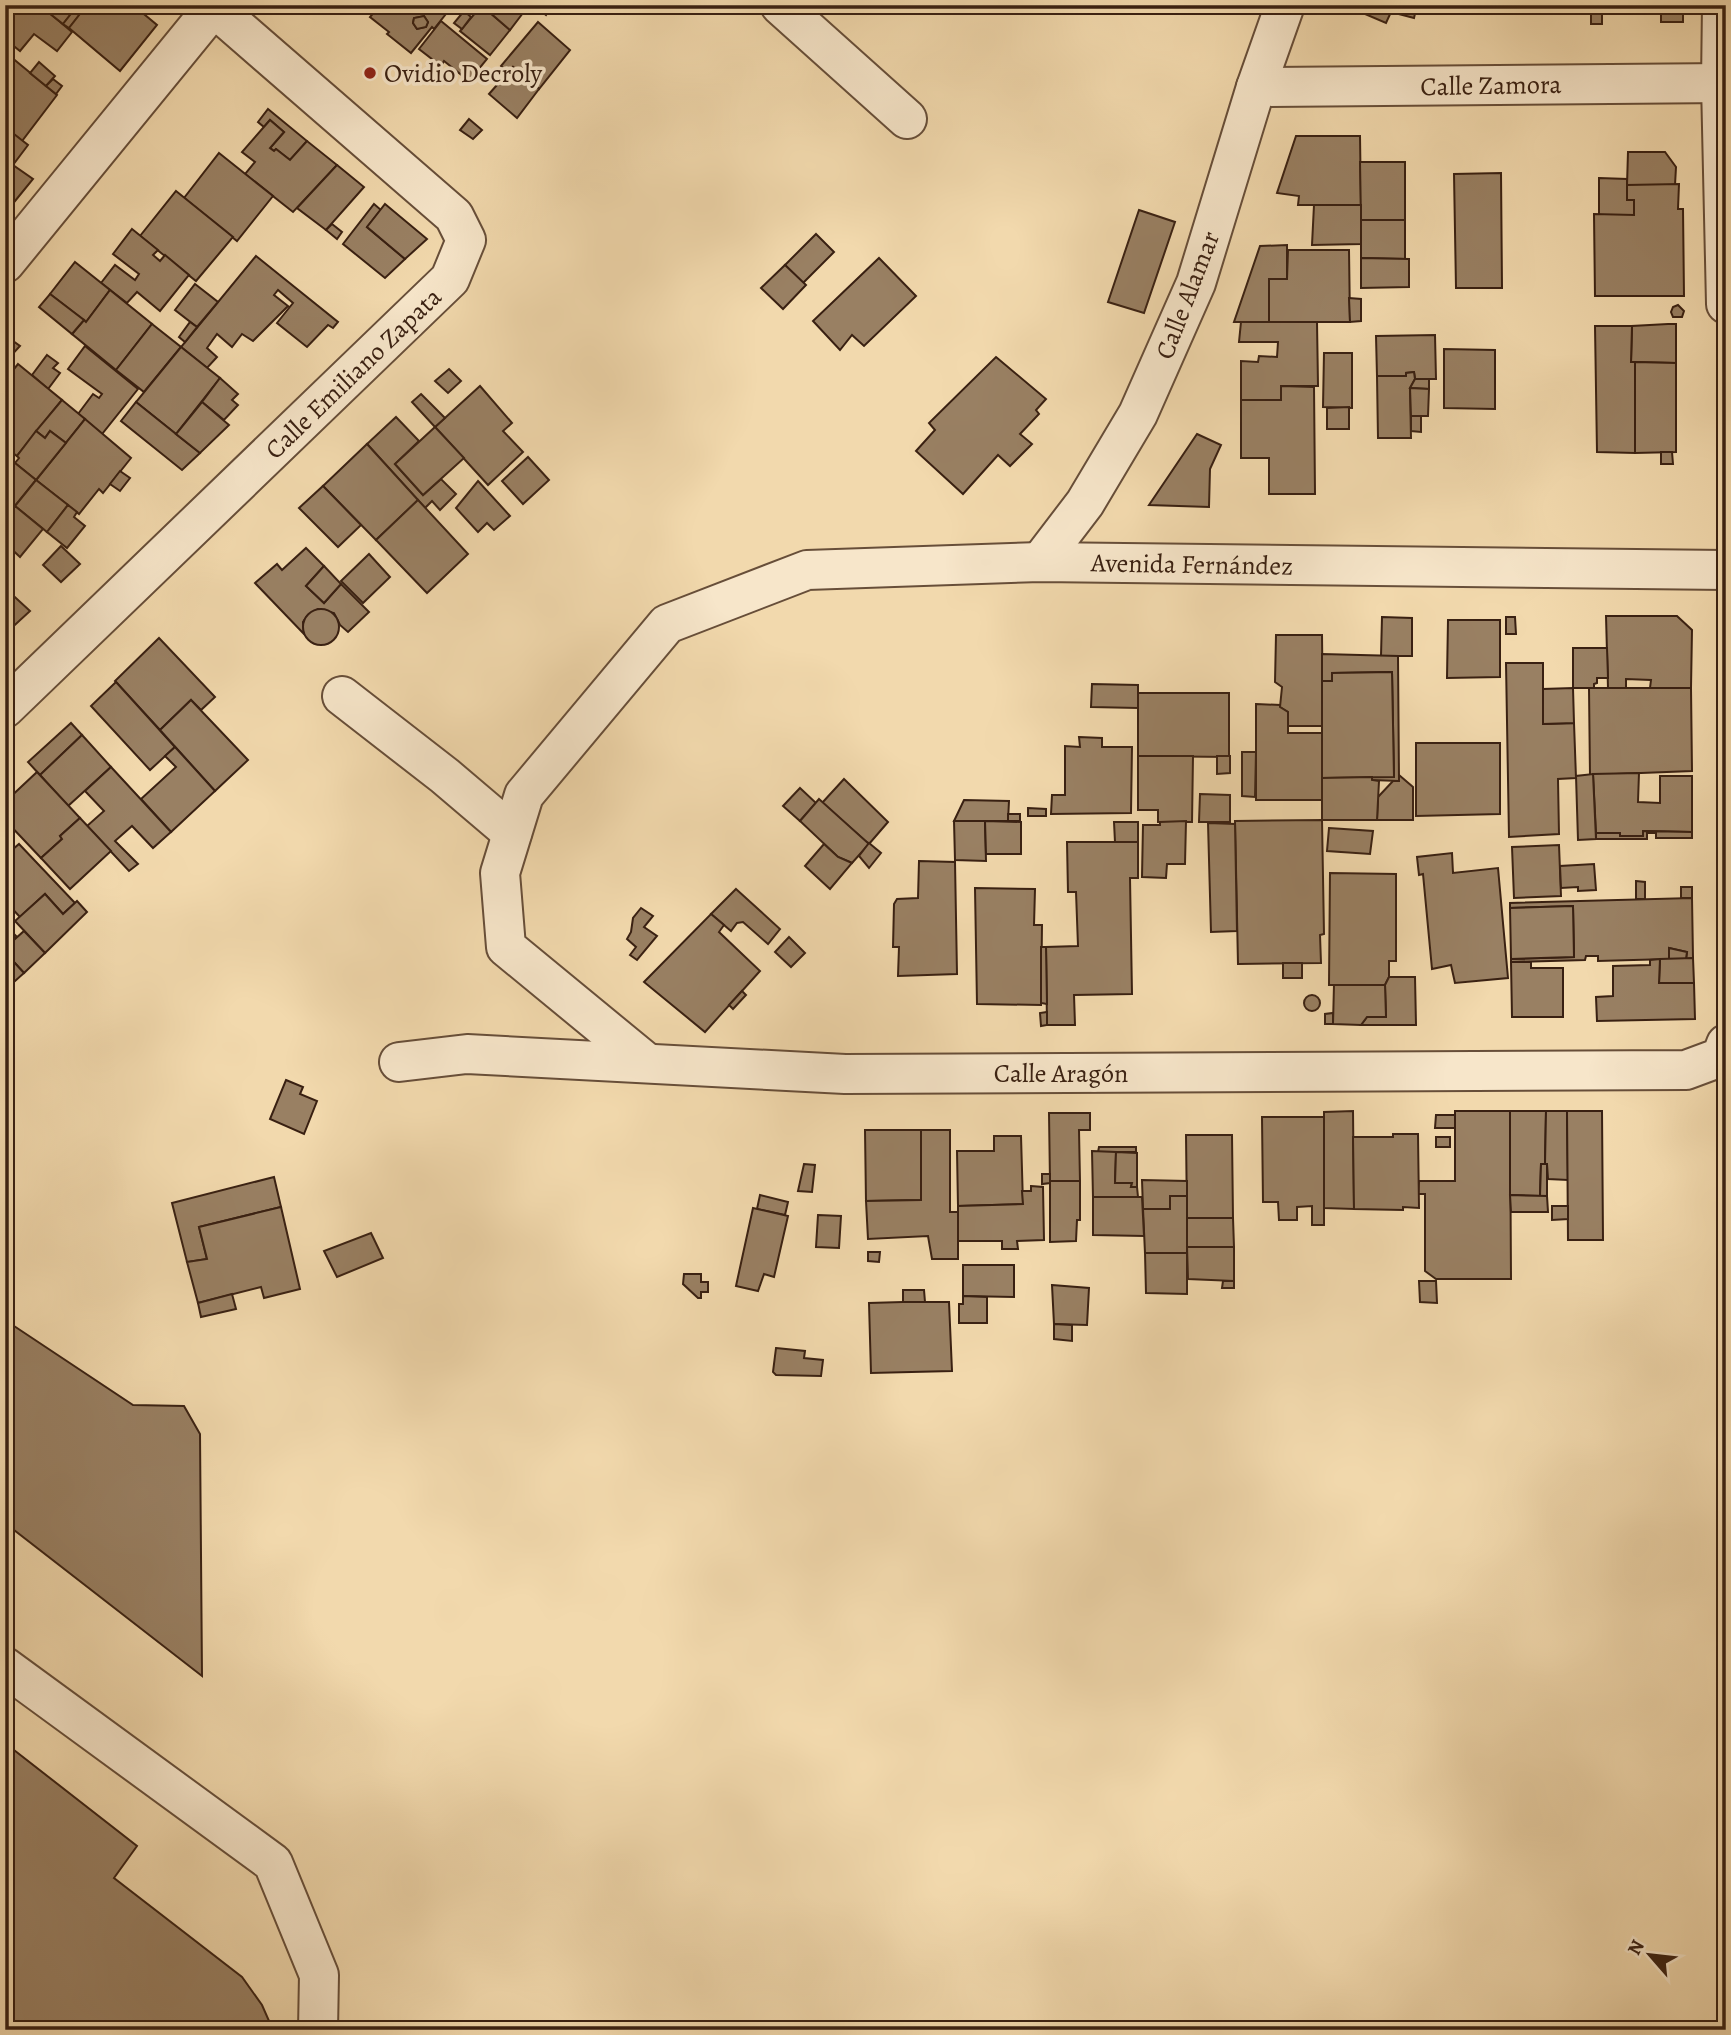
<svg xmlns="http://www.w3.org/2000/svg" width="1731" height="2035" viewBox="0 0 1731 2035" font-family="Alegreya,serif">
<rect width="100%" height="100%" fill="#f2d9ad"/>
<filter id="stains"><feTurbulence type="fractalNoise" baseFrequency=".00286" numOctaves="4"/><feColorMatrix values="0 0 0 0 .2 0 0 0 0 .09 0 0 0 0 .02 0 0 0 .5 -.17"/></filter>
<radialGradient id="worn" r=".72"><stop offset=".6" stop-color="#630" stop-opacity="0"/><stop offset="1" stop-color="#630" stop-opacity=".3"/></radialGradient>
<g fill="#998063" stroke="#392012" stroke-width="2" fill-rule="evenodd">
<polygon points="5,5 40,5 72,32 57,51 34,34 20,51 5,39"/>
<polygon points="47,5 78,5 63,24 44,9"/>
<polygon points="78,5 87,5 69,28 63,24"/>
<polygon points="87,5 133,5 157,25 120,71 69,28"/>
<path d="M 380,5 L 453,5 L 434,29 L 432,27 L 411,53 L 387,34 L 389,32 L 370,17 ZM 424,16 L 428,22 L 426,27 L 417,29 L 413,23 L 414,18 Z"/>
<polygon points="468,5 492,5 488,11 510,30 490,55 460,31 476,12"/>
<polygon points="492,5 521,5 526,9 510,30 488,11"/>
<polygon points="533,5 552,5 546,15"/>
<polygon points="1344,5 1417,5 1414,18 1391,12 1386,23"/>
<rect x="1591" y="5" width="11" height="19"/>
<rect x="1661" y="5" width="22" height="17"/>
<polygon points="464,11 471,17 462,29 454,23"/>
<polygon points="424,16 428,22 426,27 417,29 413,23 414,18"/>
<polygon points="441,21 487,59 469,81 444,61 441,66 419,49"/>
<polygon points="538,22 570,50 539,89 513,67 508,73 501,66"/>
<polygon points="5,52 57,95 22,141 5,127"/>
<polygon points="39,62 55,76 46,86 30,73"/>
<polygon points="513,67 539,89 517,118 489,94"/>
<polygon points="53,79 62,86 56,94 46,86"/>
<polygon points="268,109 307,141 290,160 276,149 274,151 270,148 284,132 270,120 264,127 258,122"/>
<polygon points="469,119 482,130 473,139 460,130"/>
<polygon points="270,120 284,132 270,148 274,151 276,149 290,160 307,141 337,165 293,212 245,174 255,162 242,152"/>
<polygon points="5,127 28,145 13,165 33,179 11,206 5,201"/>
<polygon points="1296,136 1360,136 1361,205 1298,205 1299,196 1277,193"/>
<polygon points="1628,152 1665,152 1676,167 1675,185 1627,185"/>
<polygon points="219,153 273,196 237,241 184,198"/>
<polygon points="1360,162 1405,162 1405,220 1361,220"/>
<polygon points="337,165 364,187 326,230 297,208"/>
<polygon points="1501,173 1502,288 1456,288 1454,174"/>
<polygon points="1599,178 1627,179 1627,200 1634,200 1634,215 1599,215"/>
<polygon points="1679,184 1678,209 1683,209 1684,296 1595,296 1594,214 1634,215 1634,200 1627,200 1627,185"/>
<polygon points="176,191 233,237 196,281 140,236"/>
<polygon points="374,204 381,210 367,227 405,259 385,278 343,244"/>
<polygon points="385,204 427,239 405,259 367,227"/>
<polygon points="1314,205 1361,205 1361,244 1312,245"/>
<polygon points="1139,210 1175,222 1144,313 1108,302"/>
<polygon points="1361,220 1405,220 1405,259 1361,258"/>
<polygon points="332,224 342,232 337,239 326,230"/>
<polygon points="132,229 158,250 153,255 160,261 165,255 189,275 160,311 137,292 127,303 101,283 115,265 135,280 139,274 113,254"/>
<polygon points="816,234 834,252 803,283 785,265"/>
<polygon points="1287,245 1287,279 1269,279 1269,322 1234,322 1260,246"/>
<polygon points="1288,250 1349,250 1350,322 1269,322 1269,279 1287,279"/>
<polygon points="256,256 338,322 333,328 328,325 307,347 277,323 293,303 278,290 274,295 288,306 253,341 242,334 232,347 217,334 207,348 217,357 207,368 181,347"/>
<polygon points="879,258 916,296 864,346 852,335 840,350 813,321"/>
<polygon points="1361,258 1409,259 1409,287 1361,288"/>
<polygon points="75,262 110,290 86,322 50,294"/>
<polygon points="785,265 806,285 783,309 761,288"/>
<polygon points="195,284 218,302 197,327 175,310"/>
<polygon points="110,290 152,324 116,370 72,334 84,320 86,322"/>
<polygon points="50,294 84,320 72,334 39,307"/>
<polygon points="1349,298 1361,299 1361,321 1350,322"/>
<polygon points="1678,305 1684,311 1682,317 1673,317 1671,312 1673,307"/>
<polygon points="190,322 197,327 185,342 179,337"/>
<polygon points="1241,322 1317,322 1318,386 1281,386 1281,400 1241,400 1241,361 1258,362 1259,356 1277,357 1278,342 1239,342"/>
<polygon points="152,324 181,347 144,392 116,370"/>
<polygon points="1668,324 1676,324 1676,363 1631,362 1632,326"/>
<polygon points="1595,326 1632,326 1631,362 1635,362 1635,453 1597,452"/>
<polygon points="1435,335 1436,379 1415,379 1414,372 1406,373 1406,376 1377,376 1376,336"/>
<polygon points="6,336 20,346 10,357 5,353"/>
<polygon points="85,346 138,389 102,434 78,414 93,394 99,398 102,394 68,369"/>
<polygon points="181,347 220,378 176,434 136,402"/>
<polygon points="1444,349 1495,350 1495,409 1444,408"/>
<polygon points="1324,353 1352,353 1352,408 1323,407"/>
<polygon points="47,355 58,363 53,368 60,373 48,389 32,375"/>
<polygon points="996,357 1046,399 1036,410 1039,414 1020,434 1032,444 1010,466 998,455 963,494 916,451 935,430 929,423"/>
<polygon points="1635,362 1676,363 1676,452 1635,453"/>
<polygon points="18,364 62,400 17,456 5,447 5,380"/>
<polygon points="449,369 461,381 448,393 435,381"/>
<polygon points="1414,372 1415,379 1410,388 1411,438 1378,438 1377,376 1406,376 1406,373"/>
<polygon points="220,378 238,394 232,400 238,405 224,420 202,402"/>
<polygon points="1415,379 1429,379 1429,389 1410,388"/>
<polygon points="480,386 512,423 503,431 523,452 488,485 435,427"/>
<polygon points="1281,386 1314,387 1315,494 1269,494 1269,458 1241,458 1241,400 1281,400"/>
<polygon points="1410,388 1429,389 1428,416 1411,416"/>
<polygon points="421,394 445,418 435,427 412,402"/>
<polygon points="62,400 85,419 66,443 50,431 45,438 36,431"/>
<polygon points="136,402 176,434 200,453 182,470 121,421"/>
<polygon points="202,402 229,425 200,453 176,434"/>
<polygon points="1349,407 1349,429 1327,429 1327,408"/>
<polygon points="1411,416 1421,416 1421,432 1411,431"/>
<polygon points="396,417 419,441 395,464 423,495 441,479 456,494 440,510 432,501 425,508 367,444"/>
<polygon points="85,419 131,458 103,493 99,489 79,514 36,480"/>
<polygon points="435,427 464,458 423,495 395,464"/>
<polygon points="36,431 45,438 50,431 66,443 36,480 15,463 19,458 17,456"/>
<polygon points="1197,434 1221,445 1210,469 1209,507 1149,505"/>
<polygon points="367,444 418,500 376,540 323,486"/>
<polygon points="1661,452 1672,452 1673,464 1661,464"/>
<polygon points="5,455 36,480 5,518"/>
<polygon points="528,457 549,480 523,504 502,481"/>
<polygon points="120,471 130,478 120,491 110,484"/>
<polygon points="36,480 68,505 47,532 15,506"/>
<polygon points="478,481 510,516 494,530 487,523 478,532 456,508"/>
<polygon points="323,486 361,525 338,547 299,508"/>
<polygon points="418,500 468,554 427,593 376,540"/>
<polygon points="68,505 77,512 74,517 85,526 67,548 47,532"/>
<polygon points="15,506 43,529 20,557 5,543 5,518"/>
<polygon points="61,546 80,564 61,582 43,565"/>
<polygon points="306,548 324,566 306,586 324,603 341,584 369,612 348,632 340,625 334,613 318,609 307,616 303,622 304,634 255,583 277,564 282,570"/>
<polygon points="369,554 390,577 363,603 341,581"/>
<polygon points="324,566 341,584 324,603 306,586"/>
<polygon points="5,588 30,611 5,634"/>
<circle cx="321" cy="627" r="18"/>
<polygon points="1606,616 1677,616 1692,630 1691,688 1650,688 1651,680 1626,679 1626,688 1608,688"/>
<polygon points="1382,617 1412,618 1412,656 1381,656"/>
<polygon points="1506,617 1515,617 1516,634 1506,634"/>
<polygon points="1448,620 1500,620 1500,677 1447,678"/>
<polygon points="1276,635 1322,635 1323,726 1288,726 1288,712 1280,707 1282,687 1275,682"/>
<polygon points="159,638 215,697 201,710 191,700 160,730 115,681"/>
<polygon points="1573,648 1607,648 1608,678 1597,678 1597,683 1594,684 1594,688 1573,688"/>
<polygon points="1322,654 1398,656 1399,781 1372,780 1372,777 1394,777 1392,672 1332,673 1332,681 1322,681"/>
<polygon points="1506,663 1543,663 1543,724 1574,723 1576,778 1558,779 1559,834 1509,837"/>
<polygon points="1392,672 1394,777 1322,778 1322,681 1332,681 1332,673"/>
<polygon points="116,682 175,747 150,770 91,706"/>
<polygon points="1092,684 1138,685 1138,708 1091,707"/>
<polygon points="1573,688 1574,723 1543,724 1543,689"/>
<polygon points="1589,688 1691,688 1692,771 1590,775"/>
<polygon points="1138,693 1229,693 1229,757 1138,756"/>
<polygon points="191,700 248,760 215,791 160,730"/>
<polygon points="1256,704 1280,705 1280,707 1288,712 1288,733 1322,733 1322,800 1256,800"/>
<polygon points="71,723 82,735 40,775 28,762"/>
<polygon points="82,735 111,767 68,806 40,775"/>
<polygon points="1079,737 1102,738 1102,747 1132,747 1131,813 1051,814 1052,795 1065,795 1065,746 1080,747"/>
<polygon points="1416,743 1500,743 1500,814 1416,816"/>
<polygon points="175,747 215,791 171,832 141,799 176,767 165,756"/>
<polygon points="1242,752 1256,752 1255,797 1242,796"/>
<polygon points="1138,756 1193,756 1192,822 1158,822 1158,810 1138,810"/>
<polygon points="1217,756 1230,756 1230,773 1217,774"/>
<polygon points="111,767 171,832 153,848 132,826 115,841 138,864 129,871 87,826 104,811 85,791"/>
<polygon points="37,772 80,818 60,836 62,839 41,858 5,820 5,802"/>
<polygon points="1639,773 1638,802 1660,803 1660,776 1692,776 1692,832 1643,831 1643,836 1620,836 1620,833 1596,833 1593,774"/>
<polygon points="1593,774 1596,839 1578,840 1576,776"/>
<polygon points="1399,775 1413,787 1413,820 1377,820 1378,797 1393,781 1399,781"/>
<polygon points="1372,777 1372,780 1379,781 1377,820 1322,820 1322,778"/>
<polygon points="844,779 888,822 869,844 822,803"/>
<polygon points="800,788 816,803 800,821 783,806"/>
<polygon points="1200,794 1230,795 1230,822 1199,822"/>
<polygon points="819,799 869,844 852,863 838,857 800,821"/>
<polygon points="964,800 1009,801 1008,821 954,821"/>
<polygon points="1028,808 1046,809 1046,816 1028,816"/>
<rect x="1008" y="814" width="12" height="7"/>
<polygon points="80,818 111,851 70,889 41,858 62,839 60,836"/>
<polygon points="1322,820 1324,934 1320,935 1321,963 1238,964 1235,821"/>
<polygon points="954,821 985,821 986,861 955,860"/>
<polygon points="985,821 1021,822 1021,854 986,854"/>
<polygon points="1186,821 1185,864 1167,864 1166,878 1142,877 1143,825 1160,825 1160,822"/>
<polygon points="1114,822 1138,822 1138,842 1115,842"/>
<polygon points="1208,823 1235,824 1237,931 1211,932"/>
<polygon points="1329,828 1373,831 1370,854 1327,851"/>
<polygon points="1643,831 1692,832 1692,838 1656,838 1656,833 1647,833 1647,839 1596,839 1596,833 1620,833 1620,836 1643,836"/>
<polygon points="1067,842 1138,842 1138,878 1130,878 1132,994 1074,995 1075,1025 1047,1025 1046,947 1078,946 1076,892 1068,892"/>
<polygon points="869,843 881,853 869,868 859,856"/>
<polygon points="19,844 75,903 63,914 45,894 20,917 5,901 5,856"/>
<polygon points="824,844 838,857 852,863 830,889 805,866"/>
<polygon points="1559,845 1561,896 1514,898 1512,847"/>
<polygon points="1452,853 1453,873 1498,868 1508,978 1455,983 1451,965 1432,969 1423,874 1419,875 1417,857"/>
<polygon points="919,861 955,862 957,974 898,976 899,947 893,947 894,904 897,899 918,898"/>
<polygon points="1594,864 1596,890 1578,891 1578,887 1561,888 1560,866"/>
<polygon points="1330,873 1396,874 1396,961 1389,961 1389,977 1385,985 1329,985"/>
<polygon points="1636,881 1645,882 1645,899 1636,899"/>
<rect x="1681" y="887" width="11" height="11"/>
<polygon points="975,888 1035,889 1034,925 1042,925 1041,1005 977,1004"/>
<polygon points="736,889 780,929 768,944 743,922 737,923 731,931 711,914"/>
<polygon points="45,894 63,914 77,901 87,912 45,953 15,921"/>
<polygon points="1692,898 1693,958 1686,959 1687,952 1669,948 1669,959 1598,961 1598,956 1586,956 1585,960 1511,962 1511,959 1574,957 1573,906 1510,908 1510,903"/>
<polygon points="1573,906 1574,957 1511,959 1510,908"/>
<polygon points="641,908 653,916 644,927 657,936 637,960 630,955 636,947 627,939 631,932 633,918"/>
<polygon points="711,914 724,925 719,932 760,971 705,1032 644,982"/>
<polygon points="11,931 17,937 5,948 5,936"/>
<polygon points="24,931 45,953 24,973 13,961 10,964 5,959 5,948"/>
<polygon points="789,937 805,953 791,967 775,952"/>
<polygon points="1041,947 1046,947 1047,1004 1041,1003"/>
<polygon points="1669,948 1687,952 1686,959 1669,959"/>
<polygon points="1693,958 1694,983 1659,983 1660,959"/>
<polygon points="5,959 10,964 13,961 24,973 5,990"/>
<polygon points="1660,959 1659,983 1694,983 1695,1019 1597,1021 1596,997 1613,996 1613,966 1650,965 1650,960"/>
<polygon points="1511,962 1531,962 1531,968 1563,968 1563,1017 1512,1017"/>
<rect x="1283" y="963" width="19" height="15"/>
<polygon points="1389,977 1415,977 1416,1025 1361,1025 1367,1017 1386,1017 1385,985"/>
<polygon points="1334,985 1385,985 1386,1017 1367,1017 1361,1025 1333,1024"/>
<polygon points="742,991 746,995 733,1009 729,1005"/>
<circle cx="1312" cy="1003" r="8"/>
<polygon points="1047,1012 1047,1025 1041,1026 1040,1013"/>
<polygon points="1333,1013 1333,1024 1325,1024 1325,1014"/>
<polygon points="286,1080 303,1087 300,1094 317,1101 304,1134 270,1119"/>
<polygon points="1353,1111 1354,1209 1324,1208 1324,1112"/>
<polygon points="1455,1111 1510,1111 1511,1279 1436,1279 1425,1271 1425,1194 1418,1194 1419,1181 1455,1181"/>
<polygon points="1510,1111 1546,1111 1545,1164 1541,1164 1540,1196 1510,1195"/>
<polygon points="1546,1111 1567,1111 1568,1180 1548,1179 1547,1164 1545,1164"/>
<polygon points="1567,1111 1602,1111 1603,1240 1568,1240"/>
<polygon points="1049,1113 1090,1113 1090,1130 1079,1130 1080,1181 1050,1181"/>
<polygon points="1436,1115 1455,1115 1455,1128 1435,1128"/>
<polygon points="1262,1117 1324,1117 1324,1225 1312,1225 1312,1206 1297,1207 1297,1220 1279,1220 1278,1202 1263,1202"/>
<polygon points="865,1130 921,1130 921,1200 866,1201"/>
<polygon points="921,1130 950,1130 950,1212 958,1212 958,1259 932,1259 928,1236 868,1239 866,1201 921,1200"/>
<polygon points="1393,1134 1418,1134 1419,1208 1403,1207 1403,1210 1354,1209 1353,1137 1393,1137"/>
<polygon points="1186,1135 1232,1135 1233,1218 1187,1218"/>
<polygon points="994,1136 1021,1136 1023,1204 958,1206 957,1151 994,1151"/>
<rect x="1436" y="1137" width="14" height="10"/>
<polygon points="1099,1147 1136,1147 1136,1152 1098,1152"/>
<polygon points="1092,1151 1116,1152 1115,1183 1132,1183 1131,1187 1137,1187 1138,1197 1093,1197"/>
<polygon points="1116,1152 1137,1153 1137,1187 1131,1187 1132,1183 1115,1183"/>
<polygon points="804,1164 815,1165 812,1192 798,1191"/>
<polygon points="1541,1164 1547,1164 1547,1196 1540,1196"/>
<polygon points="1042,1174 1050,1174 1050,1183 1042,1184"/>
<polygon points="274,1177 281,1207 199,1227 207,1259 187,1262 172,1203"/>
<polygon points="1142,1180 1187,1181 1187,1196 1170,1196 1170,1209 1143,1209"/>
<polygon points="1050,1181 1080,1181 1080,1220 1077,1220 1076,1241 1050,1242"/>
<polygon points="1031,1186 1043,1187 1044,1240 1017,1241 1018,1249 1002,1249 1002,1241 958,1241 958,1206 1023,1204 1022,1191 1031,1191"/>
<polygon points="760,1195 788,1202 785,1215 757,1209"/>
<polygon points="1510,1195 1547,1196 1548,1212 1511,1212"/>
<polygon points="1170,1196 1187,1196 1187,1253 1145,1253 1143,1209 1170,1209"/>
<polygon points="1093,1197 1142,1197 1144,1236 1093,1235"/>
<polygon points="1552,1206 1568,1206 1568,1219 1552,1220"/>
<polygon points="281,1207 300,1289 264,1298 261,1287 198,1303 187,1262 207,1259 199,1227"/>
<polygon points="753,1208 788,1216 774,1277 764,1274 758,1291 736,1286"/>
<polygon points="818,1215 841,1216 839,1248 816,1247"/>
<polygon points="1187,1218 1233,1218 1234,1247 1187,1247"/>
<polygon points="371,1233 383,1258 337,1277 324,1251"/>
<polygon points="1187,1247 1234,1247 1234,1281 1188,1279"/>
<polygon points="868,1252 880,1252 879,1262 868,1261"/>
<polygon points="1145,1253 1187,1253 1187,1294 1146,1293"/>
<polygon points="963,1265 1014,1265 1014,1297 963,1296"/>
<polygon points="684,1274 701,1274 701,1282 708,1282 708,1292 701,1292 701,1298 698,1298 683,1284"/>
<polygon points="1223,1281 1234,1281 1234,1288 1222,1288"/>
<polygon points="1419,1281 1436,1281 1437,1303 1420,1302"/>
<polygon points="1052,1285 1089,1288 1087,1325 1054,1324"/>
<polygon points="903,1290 924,1290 925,1302 903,1302"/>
<polygon points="232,1294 236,1309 201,1317 198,1303"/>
<polygon points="963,1296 987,1297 987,1323 959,1323 959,1304 963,1304"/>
<polygon points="903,1302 949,1302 952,1371 871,1373 869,1303"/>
<polygon points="5,1320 133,1405 184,1406 200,1434 202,1676 5,1523"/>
<polygon points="1054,1324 1072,1325 1072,1341 1054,1339"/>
<polygon points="776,1348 805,1351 804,1358 823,1360 821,1376 776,1375 773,1372"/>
<polygon points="5,1743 137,1846 114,1878 242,1977 262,2005 273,2030 5,2030"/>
</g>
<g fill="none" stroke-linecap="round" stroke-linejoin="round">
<defs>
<g id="minor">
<polyline points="780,5 907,119"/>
<polyline points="1722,5 1721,83 1726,304"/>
<polyline points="1256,87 1726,83"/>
<polyline points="5,263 214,7"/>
<polyline points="1040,562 1085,503 1138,414 1196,283 1256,87 1285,5"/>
<polyline points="342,696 445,776 512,833"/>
<polyline points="5,708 450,279 466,240 454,216 211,5"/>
<polyline points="399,1062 467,1054 845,1074 1686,1070 1721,1057 1726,1044"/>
<polyline points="647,1063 506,947 500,873 524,795 667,624 807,570 1040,562 1726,570"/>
<polyline points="5,1667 273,1863 319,1975 318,2030"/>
</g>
</defs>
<use href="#minor" stroke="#674e39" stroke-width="42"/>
<use href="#minor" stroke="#f7e6ca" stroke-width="38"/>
</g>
<circle fill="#8f2418" stroke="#f7e6ca" stroke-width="2.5" cx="370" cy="73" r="7"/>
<g text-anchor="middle" stroke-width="7" stroke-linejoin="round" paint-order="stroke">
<g font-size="26" fill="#392012" stroke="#f7e6ca" text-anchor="start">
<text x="384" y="82">Ovidio Decroly</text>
</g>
<g font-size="26" fill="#392012" stroke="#f7e6ca">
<text transform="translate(1491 85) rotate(-1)" y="9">Calle Zamora</text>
<text transform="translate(1187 295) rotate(-69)" y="9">Calle Alamar</text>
<text transform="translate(353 373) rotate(-44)" y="9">Calle Emiliano Zapata</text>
<text transform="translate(1192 564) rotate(1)" y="9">Avenida Fernández</text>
<text x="1061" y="1082">Calle Aragón</text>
</g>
</g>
<rect width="1731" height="2035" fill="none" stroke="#f2d9ad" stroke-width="28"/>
<rect x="7" y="7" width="1717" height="2021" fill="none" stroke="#392012" stroke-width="3.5"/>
<rect x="14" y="14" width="1703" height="2007" fill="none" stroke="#392012" stroke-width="2"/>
<g transform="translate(1650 1955) rotate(298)" stroke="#f7e6ca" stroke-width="5" paint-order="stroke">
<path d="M0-5L12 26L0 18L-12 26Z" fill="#392012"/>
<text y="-10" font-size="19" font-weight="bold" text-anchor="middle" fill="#392012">N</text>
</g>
<rect width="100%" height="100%" filter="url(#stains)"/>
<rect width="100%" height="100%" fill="url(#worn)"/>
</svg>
